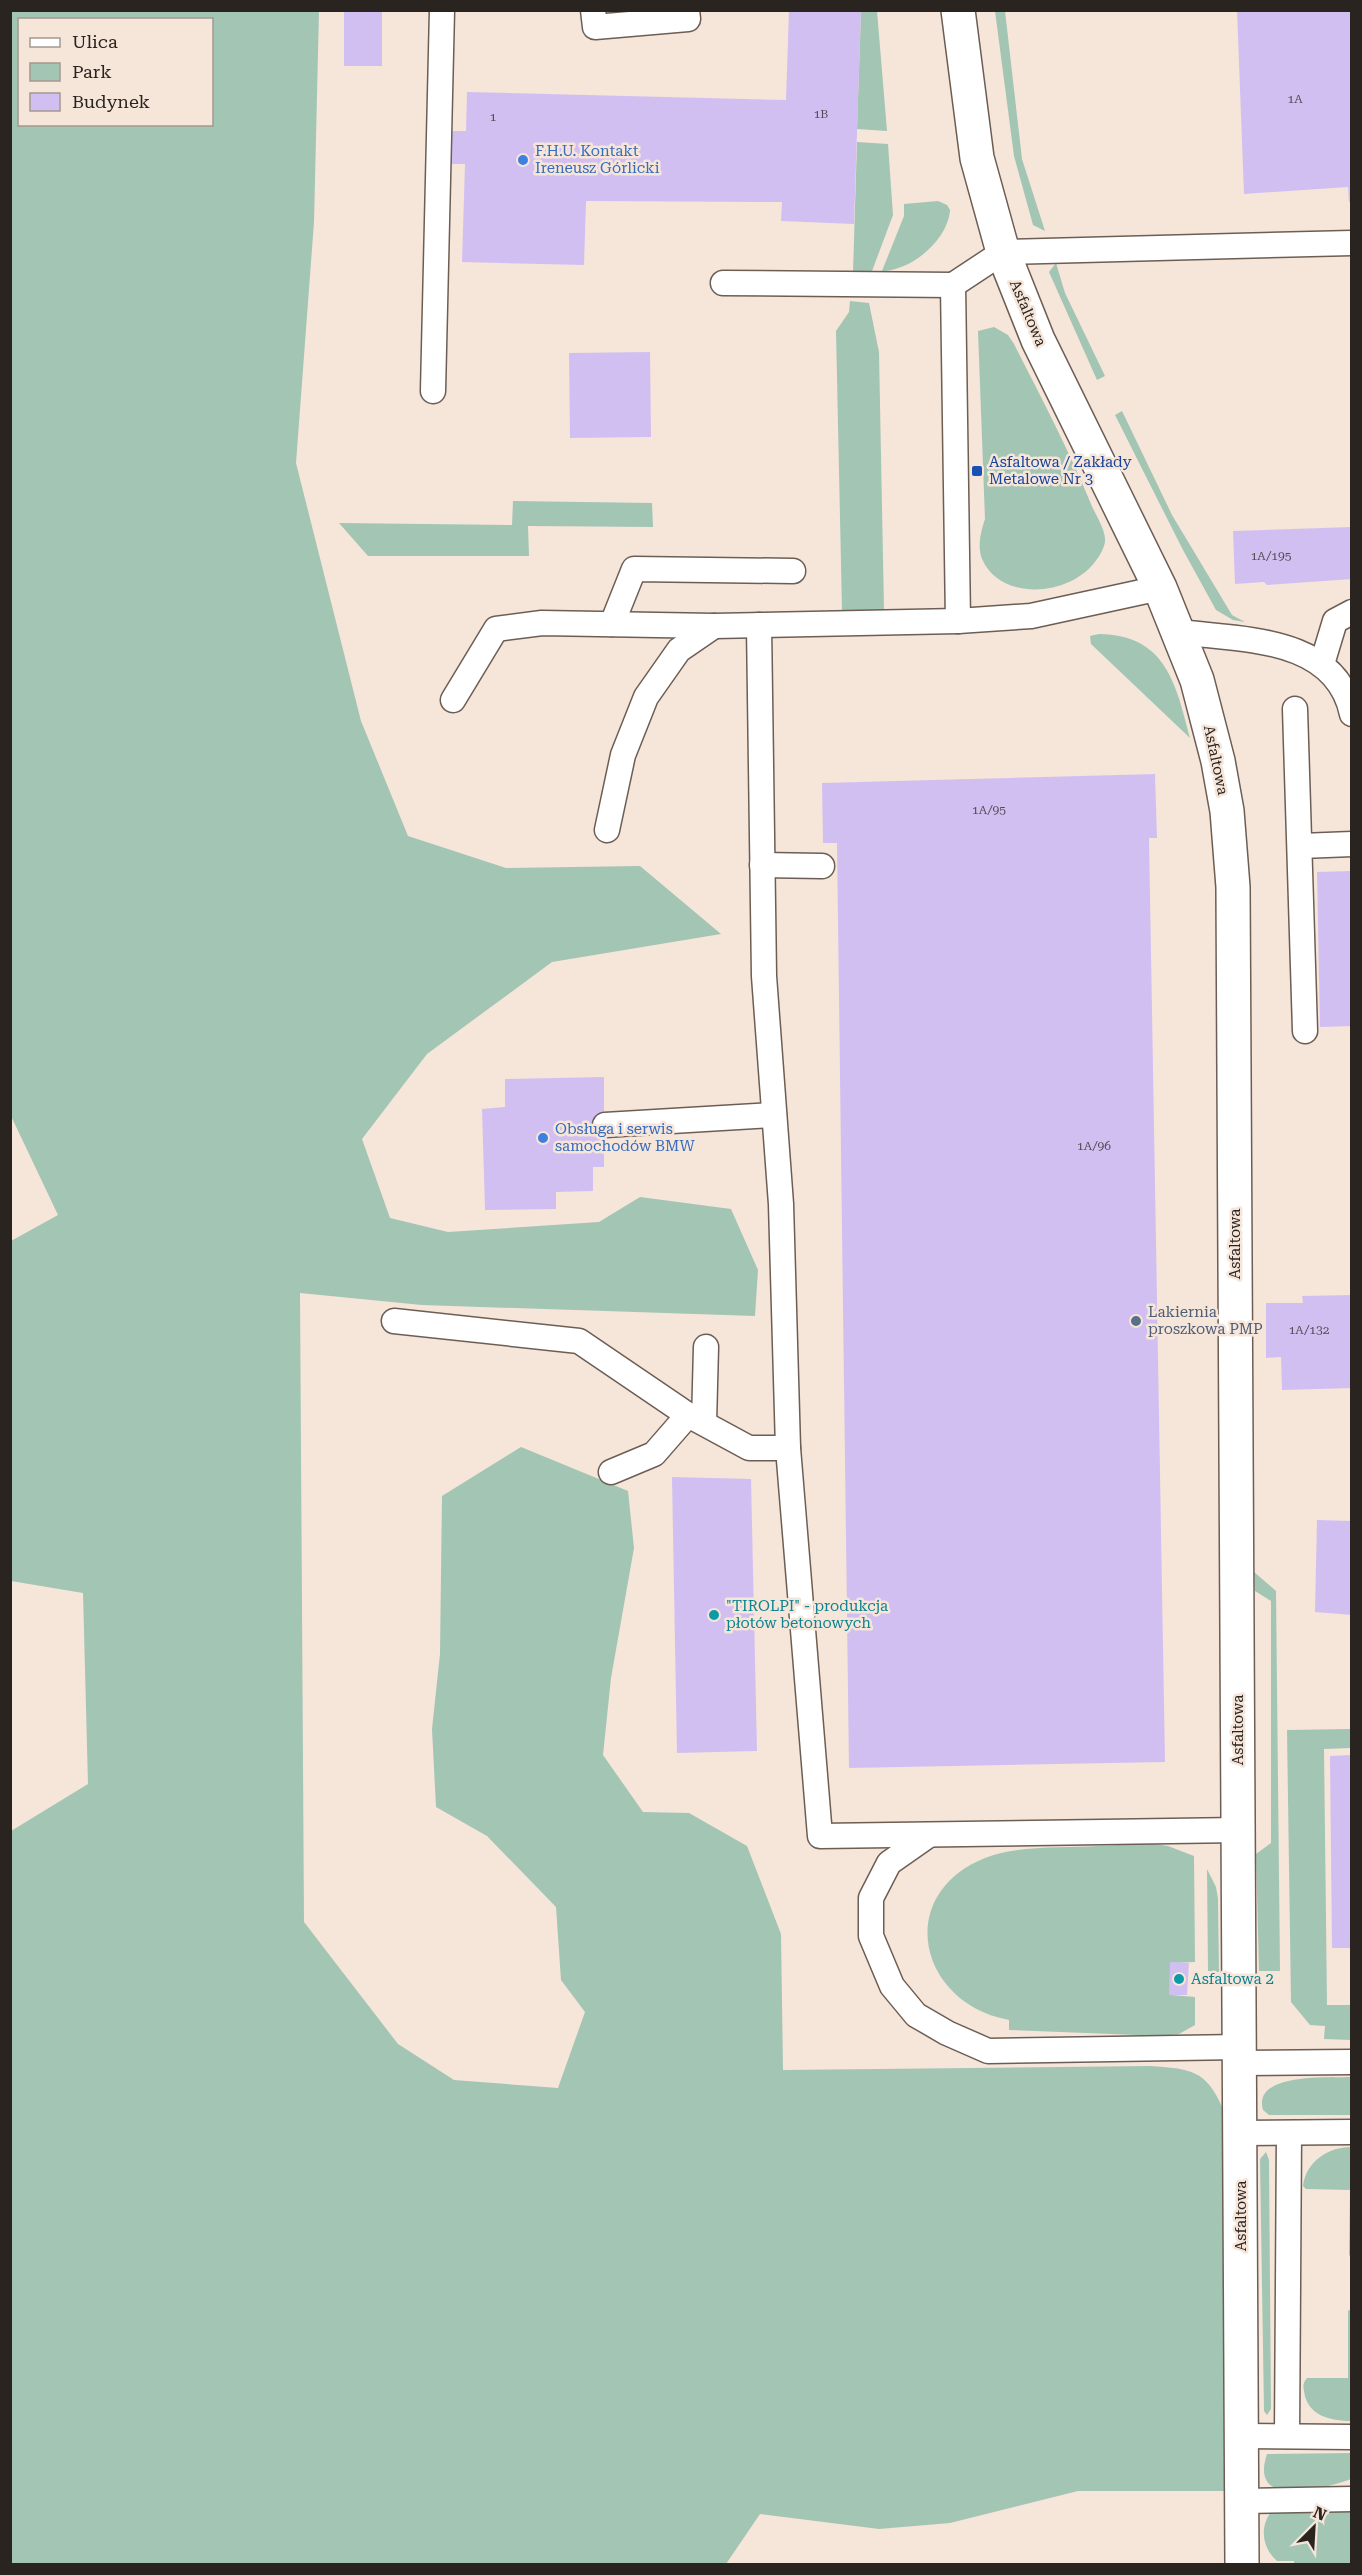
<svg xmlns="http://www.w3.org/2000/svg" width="1362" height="2575" viewBox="0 0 1362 2575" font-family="'Roboto Serif',serif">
<rect width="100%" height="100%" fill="#f6e5d9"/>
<g fill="#a3c5b4" fill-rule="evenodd">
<path d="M 11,11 L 319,11 L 314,222 L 296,463 L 361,721 L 408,836 L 506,868 L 640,866 L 721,934 L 552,962 L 427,1054 L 362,1139 L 390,1218 L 448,1232 L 599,1222 L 640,1197 L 731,1209 L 758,1270 L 755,1316 L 422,1305 L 300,1293 L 304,1922 L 398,2044 L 454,2080 L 558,2088 L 585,2012 L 561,1980 L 556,1907 L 487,1836 L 436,1807 L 432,1729 L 440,1654 L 442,1496 L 521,1447 L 628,1491 L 634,1548 L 611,1678 L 603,1755 L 643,1812 L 689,1813 L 747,1846 L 781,1934 L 783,2070 L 1150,2066 C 1190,2069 1206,2069 1223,2109 L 1228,2491 L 1078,2491 L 950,2523 L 879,2529 L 760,2514 L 726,2564 L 11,2564 L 11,1831 L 88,1784 L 83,1593 L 11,1581 L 11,1241 L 58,1215 L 11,1116 ZM 20,20 L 212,20 L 212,124 L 20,124 Z"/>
<polygon points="861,11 877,11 887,131 857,129"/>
<polygon points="995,11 1005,11 1022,159 1045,231 1033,225 1014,156"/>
<polygon points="857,142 888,144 893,215 872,271 853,273"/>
<path d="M 938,201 L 947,205 L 950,210 C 948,240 911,271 882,271 L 904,216 L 904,204 Z"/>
<polygon points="1056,263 1065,293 1105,376 1097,380 1049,272"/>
<polygon points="850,301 869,303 879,352 884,610 842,610 836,331 849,312"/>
<path d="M 994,327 L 1008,335 L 1014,344 C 1041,397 1069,450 1091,504 C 1095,514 1104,527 1105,538 C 1106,544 1101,554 1097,559 C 1073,596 1001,603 982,559 C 977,546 981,531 985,519 L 978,331 Z"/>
<polygon points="1122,411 1172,515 1232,615 1245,622 1233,620 1216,610 1183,550 1115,415"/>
<polygon points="513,501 652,503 653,527 528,526 529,556 368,556 339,523 512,525"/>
<path d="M 1099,634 C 1166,635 1176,684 1190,738 L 1091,644 L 1090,636 Z"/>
<polygon points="1254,1572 1276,1591 1280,1971 1259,1971 1256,1854 1271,1843 1271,1601 1255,1591"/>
<polygon points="1351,1729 1351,1748 1324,1749 1327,2005 1351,2005 1351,2040 1324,2039 1325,2026 1310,2025 1291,2002 1287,1730"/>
<path d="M 1149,1843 L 1168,1846 L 1194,1856 L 1195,1962 L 1170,1963 L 1171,1995 L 1195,1997 L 1195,2025 L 1179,2034 L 1162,2036 L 1009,2030 L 1009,2020 C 919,2004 893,1895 985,1858 C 1019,1845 1062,1848 1098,1846 C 1115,1846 1132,1843 1149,1843 Z"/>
<polygon points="1207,1869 1216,1887 1218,1899 1219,1972 1208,1971"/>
<path d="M 1351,2077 L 1351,2115 L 1269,2115 L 1263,2110 C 1252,2072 1331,2078 1351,2077 Z"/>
<path d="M 1351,2147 L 1352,2147 L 1351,2257 L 1349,2255 L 1350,2190 L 1306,2189 L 1303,2186 C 1306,2161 1329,2147 1351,2147 Z"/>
<polygon points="1266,2152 1269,2160 1271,2409 1267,2415 1264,2411 1260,2159"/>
<path d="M 1351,2309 L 1351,2421 C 1331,2421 1307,2416 1304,2391 C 1303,2385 1303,2383 1307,2378 L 1348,2378 L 1348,2311 Z"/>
<path d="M 1351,2453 L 1351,2479 C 1323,2489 1248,2510 1267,2454 Z"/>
<path d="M 1351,2508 L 1351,2564 L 1294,2564 L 1294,2561 L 1277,2561 C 1262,2548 1259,2526 1272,2511 Z"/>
</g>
<g fill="#d2bff1">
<rect x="344" y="10" width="38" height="56"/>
<polygon points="789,10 861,10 854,224 781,221 782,202 586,201 584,265 462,262 465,164 451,164 452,131 466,131 467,92 786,100"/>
<polygon points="1237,10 1352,10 1352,202 1349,202 1348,187 1244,194"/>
<polygon points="650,352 651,437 570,438 569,353"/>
<polygon points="1352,527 1352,579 1267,585 1264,582 1235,584 1233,531"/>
<polygon points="1155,774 1157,838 1149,838 1165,1762 849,1768 837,843 823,843 822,783"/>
<polygon points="1352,871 1352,1026 1320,1027 1317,872"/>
<polygon points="604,1077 604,1167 593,1167 593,1191 556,1192 556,1209 485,1210 482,1109 505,1107 505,1079"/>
<polygon points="1352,1295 1352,1388 1282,1390 1281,1357 1266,1358 1266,1303 1303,1303 1302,1296"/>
<polygon points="672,1477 751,1479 757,1751 677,1753"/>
<polygon points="1317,1520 1352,1521 1352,1615 1315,1612"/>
<polygon points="1352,1755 1352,1948 1332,1948 1330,1756"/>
<polygon points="1170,1962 1189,1963 1187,1995 1169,1995"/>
</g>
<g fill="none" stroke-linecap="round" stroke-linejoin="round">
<defs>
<g id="lane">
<polyline points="593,10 595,27 688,19 687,10"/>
<polyline points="723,283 953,285"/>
<polyline points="433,391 442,10"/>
<polyline points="958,621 953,285 1003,252 1352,243"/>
<polyline points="612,624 634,569 793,571"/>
<polyline points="759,625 764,976 781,1204 788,1448 820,1836 1239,1830"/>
<path d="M 1179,632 C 1241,640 1336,636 1352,714"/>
<polyline points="1322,664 1335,621 1352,612"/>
<polyline points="453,700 496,629 542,623 714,626 958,621 1031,616 1160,588"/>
<polyline points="1295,709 1305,1031"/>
<polyline points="607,830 623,755 646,697 679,650 714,626"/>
<polyline points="1301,846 1352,844"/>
<polyline points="762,865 822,866"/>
<polyline points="605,1125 774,1115"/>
<polyline points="394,1321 579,1341 688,1415 749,1448 788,1448"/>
<polyline points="704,1423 706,1347"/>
<polyline points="611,1472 654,1454 688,1415"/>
<polyline points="929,1835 889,1863 871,1898 871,1936 892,1986 916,2015 947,2033 988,2051 1240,2047"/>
<polyline points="1240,2063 1352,2062"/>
<polyline points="1241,2133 1352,2132"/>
<polyline points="1242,2436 1352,2437"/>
<polyline points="1287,2436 1289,2133"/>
<polyline points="1242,2501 1352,2499"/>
</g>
<polyline id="street" points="958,10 977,158 1003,252 1038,340 1160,588 1197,680 1218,761 1227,811 1233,887 1242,2564"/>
</defs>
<use href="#lane" stroke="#6c5e54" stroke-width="27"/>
<use href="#street" stroke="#6c5e54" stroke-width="36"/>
<use href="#lane" stroke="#fff" stroke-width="24"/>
<use href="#street" stroke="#fff" stroke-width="33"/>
</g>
<g fill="#3f7fe0" stroke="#f6e5d9" stroke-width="2">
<circle cx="523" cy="160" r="6"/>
<circle cx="543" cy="1138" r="6"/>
</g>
<rect fill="#1a4fb4" stroke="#f6e5d9" stroke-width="2" x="971" y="465" width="12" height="12" rx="3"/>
<circle fill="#5c6f8a" stroke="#f6e5d9" stroke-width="2" cx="1136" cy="1321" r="6"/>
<g fill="#0f9aa8" stroke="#f6e5d9" stroke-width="2">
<circle cx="714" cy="1615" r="6"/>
<circle cx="1179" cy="1979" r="6"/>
</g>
<g text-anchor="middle" stroke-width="5" stroke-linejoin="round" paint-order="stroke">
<g font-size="12" fill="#544b54">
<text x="1295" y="103">1A</text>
<text x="821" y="118">1B</text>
<text x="493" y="121">1</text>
<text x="1271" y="560">1A/195</text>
<text x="989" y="814">1A/95</text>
<text x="1094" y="1150">1A/96</text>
<text x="1309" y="1334">1A/132</text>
</g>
<g font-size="15" fill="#366cbe" stroke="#f6e5d9" text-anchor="start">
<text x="535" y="156">F.H.U. Kontakt<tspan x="535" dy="17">Ireneusz Górlicki</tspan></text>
<text x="555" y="1134">Obsługa i serwis<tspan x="555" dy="17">samochodów BMW</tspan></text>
</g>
<g font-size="15" fill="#2a2420" stroke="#f6e5d9">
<text transform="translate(1028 313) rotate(67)" y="5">Asfaltowa</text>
<text transform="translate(1216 760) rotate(78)" y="5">Asfaltowa</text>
<text transform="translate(1235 1244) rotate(-90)" y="5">Asfaltowa</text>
<text transform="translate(1238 1730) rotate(-90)" y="5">Asfaltowa</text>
<text transform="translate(1241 2216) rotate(-90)" y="5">Asfaltowa</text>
</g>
<g font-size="15" fill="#164399" stroke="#f6e5d9" text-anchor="start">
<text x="989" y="467">Asfaltowa / Zakłady<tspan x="989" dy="17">Metalowe Nr 3</tspan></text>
</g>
<g font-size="15" fill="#4e5e75" stroke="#f6e5d9" text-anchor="start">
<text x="1148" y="1317">Lakiernia<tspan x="1148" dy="17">proszkowa PMP</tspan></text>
</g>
<g font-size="15" fill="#0d838f" stroke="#f6e5d9" text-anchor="start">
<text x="726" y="1611">"TIROLPI" - produkcja<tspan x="726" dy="17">płotów betonowych</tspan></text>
<text x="1191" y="1984">Asfaltowa 2</text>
</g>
</g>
<rect width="1362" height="2575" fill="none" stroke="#2a2420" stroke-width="24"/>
<rect x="18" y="18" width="195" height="108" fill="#f6e5d9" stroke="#a4988f" stroke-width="1.5"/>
<rect x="30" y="38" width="30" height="9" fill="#ffffff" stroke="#a4988f" stroke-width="1.5"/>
<text x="72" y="48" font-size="18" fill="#2a2420">Ulica</text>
<rect x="30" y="63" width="30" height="18" fill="#a3c5b4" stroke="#a4988f" stroke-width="1.5"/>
<text x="72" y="78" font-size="18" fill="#2a2420">Park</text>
<rect x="30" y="93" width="30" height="18" fill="#d2bff1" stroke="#a4988f" stroke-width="1.5"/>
<text x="72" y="108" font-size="18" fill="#2a2420">Budynek</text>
<g transform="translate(1314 2527) rotate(24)" stroke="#f6e5d9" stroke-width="4.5" paint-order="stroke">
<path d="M0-4.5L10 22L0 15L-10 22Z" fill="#2a2420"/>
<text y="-9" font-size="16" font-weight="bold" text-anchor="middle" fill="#2a2420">N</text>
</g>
</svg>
